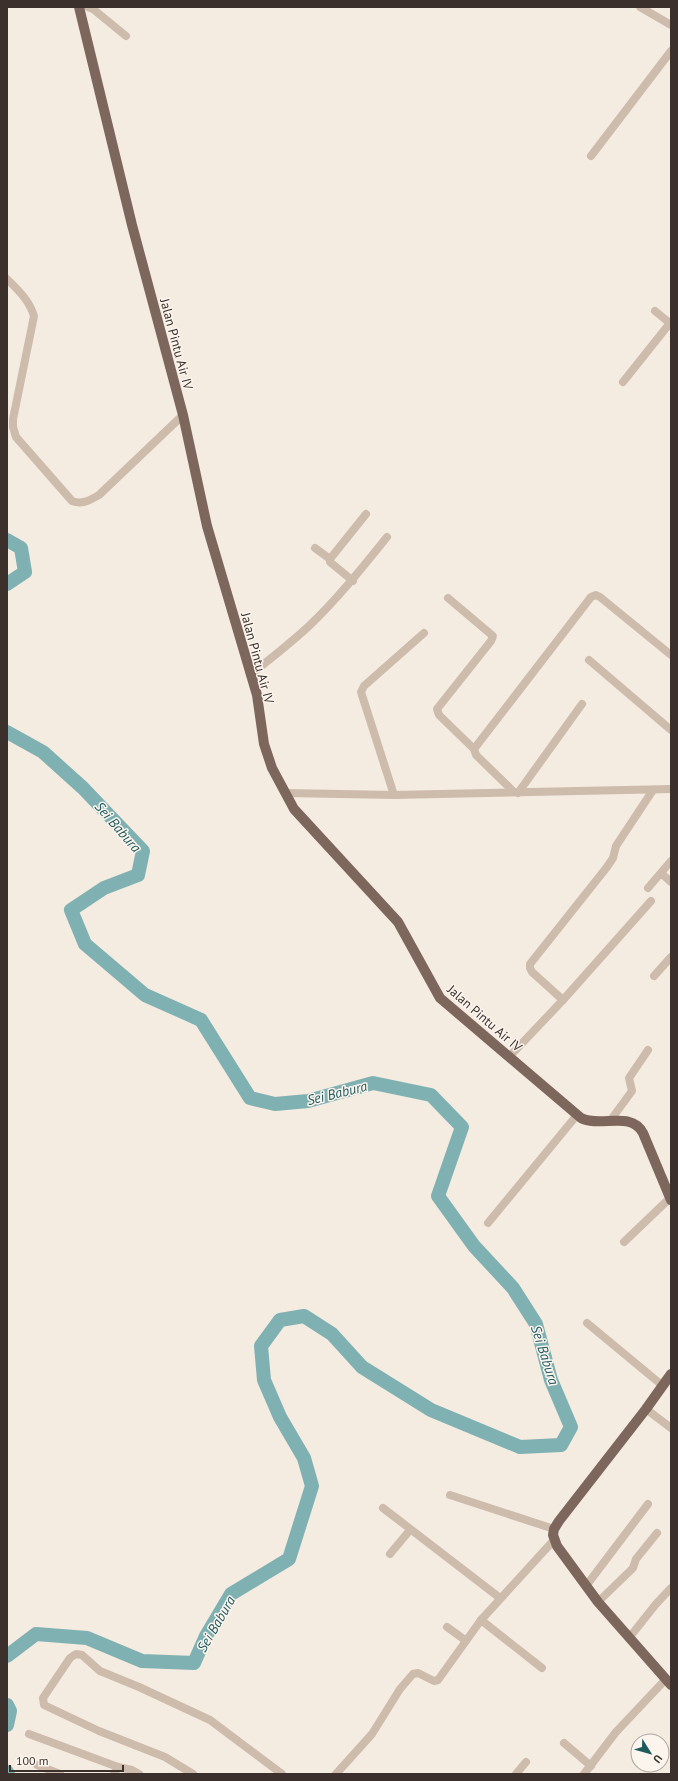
<svg xmlns="http://www.w3.org/2000/svg" width="678" height="1781" viewBox="0 0 678 1781" font-family="'PT Sans',sans-serif">
<rect width="100%" height="100%" fill="#f4ebe1"/>
<g fill="none" stroke-linecap="round" stroke-linejoin="round">
<g stroke="#7fb0b2" stroke-width="14">
<polyline points="7,540 21,548 25,572 7,584"/>
<polyline points="7,732 43,752 83,788 143,851 138,875 104,888 71,910 85,944 145,995 201,1020 250,1098 275,1104 308,1101 373,1083 431,1095 462,1127 438,1196 474,1246 513,1288 536,1324 551,1380 571,1427 561,1445 520,1447 431,1410 362,1367 332,1334 304,1316 280,1320 261,1346 264,1380 280,1417 304,1458 312,1486 289,1559 231,1594 206,1636 194,1663 142,1661 87,1638 36,1634 7,1656"/>
<polyline points="7,1705 10,1711 7,1725"/>
<polyline points="7,1772 8,1774"/>
</g>
<g stroke="#cdbbac" stroke-width="8">
<polyline points="88,7 93,9 126,36"/>
<polyline points="640,7 671,25"/>
<polyline points="591,156 671,51"/>
<path d="M 7,279 C 19,291 29,300 34,316 L 13,419 L 13,427 L 16,437 L 72,501 C 83,505 90,500 99,495 L 183,415"/>
<polyline points="655,311 671,324"/>
<polyline points="623,382 670,323"/>
<polyline points="315,548 330,559"/>
<polyline points="353,581 330,562 330,559 366,514"/>
<polyline points="448,598 493,636 491,641 437,709 439,715 474,749"/>
<polyline points="589,660 671,730"/>
<path d="M 250,675 C 270,659 291,643 310,625 C 338,598 362,568 387,537"/>
<polyline points="514,792 476,755 474,749 591,597 596,595 600,597 671,655"/>
<polyline points="285,793 394,795 671,789"/>
<polyline points="518,793 582,704"/>
<polyline points="394,795 361,692 364,686 424,633"/>
<polyline points="662,874 671,882"/>
<polyline points="648,888 671,861"/>
<polyline points="654,976 671,957"/>
<polyline points="563,1000 532,972 530,968 530,964 607,867 613,858 616,846 653,790"/>
<polyline points="509,1057 563,1000 651,901"/>
<polyline points="610,1121 632,1091 629,1078 648,1050"/>
<polyline points="488,1223 577,1115"/>
<polyline points="624,1242 670,1198"/>
<polyline points="587,1323 663,1386"/>
<polyline points="646,1409 671,1428"/>
<polyline points="450,1495 554,1529"/>
<polyline points="383,1508 500,1598"/>
<polyline points="390,1554 410,1530"/>
<polyline points="586,1586 648,1504"/>
<polyline points="598,1602 633,1568 636,1559 657,1533"/>
<polyline points="481,1620 542,1668"/>
<polyline points="447,1627 465,1640"/>
<polyline points="629,1638 656,1604 671,1588"/>
<polyline points="29,1734 118,1767 132,1770 139,1774"/>
<polyline points="564,1743 591,1766"/>
<polyline points="37,1765 60,1774"/>
<polyline points="114,1774 118,1767"/>
<polyline points="193,1774 165,1757 99,1731 44,1705 43,1698 70,1658 76,1654 82,1655 100,1671 139,1687 210,1720 282,1774"/>
<polyline points="336,1774 372,1734 400,1689 413,1674 418,1673 434,1681 438,1680 481,1620 554,1540"/>
<polyline points="516,1774 526,1762"/>
<polyline points="584,1774 616,1732 666,1679"/>
</g>
<g stroke="#7d675c" stroke-width="10">
<path d="M 79,7 L 132,225 L 183,415 L 207,526 L 257,695 L 264,744 L 272,768 L 294,809 L 398,922 L 440,998 L 581,1118 C 600,1128 631,1110 643,1133 L 671,1200"/>
<polyline points="671,1374 646,1409 559,1521 554,1529 553,1535 557,1546 598,1602 671,1685"/>
</g>
</g>
<g text-anchor="middle" stroke-width="3" stroke-linejoin="round" paint-order="stroke">
<g font-size="13" fill="#3b302b" stroke="#fbf5ee">
<text transform="translate(177 344) rotate(75)" y="5">Jalan Pintu Air IV</text>
<text transform="translate(258 658) rotate(75)" y="5">Jalan Pintu Air IV</text>
<text transform="translate(485 1018) rotate(41)" y="5">Jalan Pintu Air IV</text>
</g>
<g font-size="14" font-style="italic" fill="#1f5a5e" stroke="#fbf5ee">
<text transform="translate(118 827) rotate(49)" y="5">Sei Babura</text>
<text transform="translate(337 1093) rotate(-14)" y="5">Sei Babura</text>
<text transform="translate(545 1355) rotate(72)" y="5">Sei Babura</text>
<text transform="translate(216 1624) rotate(-60)" y="5">Sei Babura</text>
</g>
</g>
<rect width="678" height="1781" fill="none" stroke="#3b302b" stroke-width="16"/>
<g transform="translate(650 1753) rotate(127)"><circle r="19" fill="#fbf5ee" stroke="#aea6a0"/>
<path d="M0-3L7 15L0 10L-7 15Z" fill="#1f5a5e"/>
<text y="-6" font-size="11" font-weight="bold" text-anchor="middle" fill="#3b302b">U</text>
</g>
<path d="M10 1765v6h113v-6" fill="none" stroke="#3b302b" stroke-width="2"/>
<text x="16" y="1765" font-size="12" fill="#3b302b" stroke="#fbf5ee" stroke-width="3" paint-order="stroke">100 m</text>
</svg>
